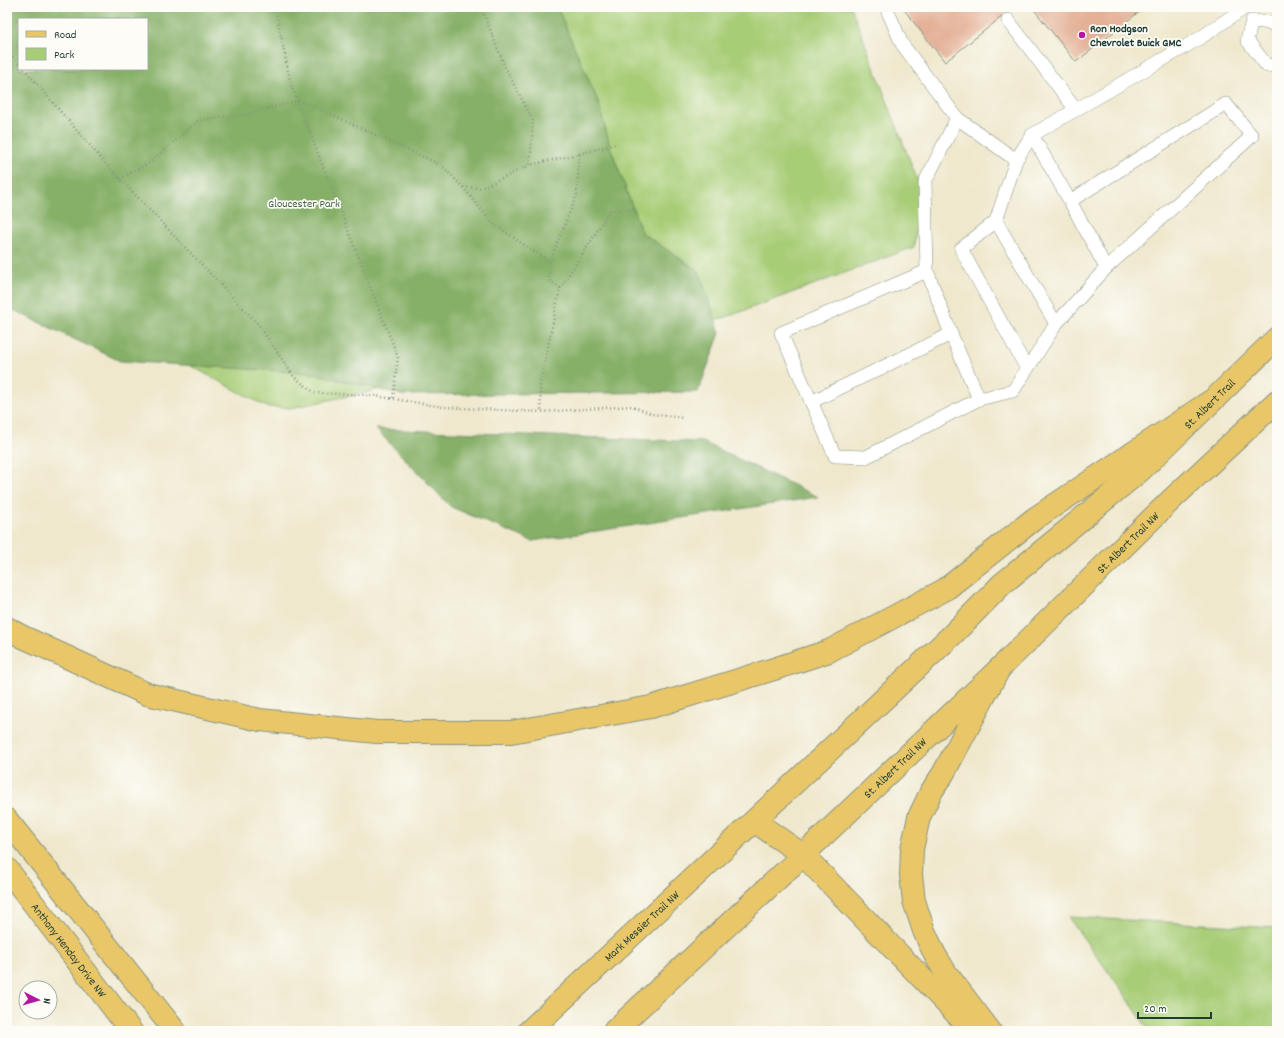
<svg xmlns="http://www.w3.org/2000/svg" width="1284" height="1038" viewBox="0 0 1284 1038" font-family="Dekko,sans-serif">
<rect width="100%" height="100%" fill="#fdfcf7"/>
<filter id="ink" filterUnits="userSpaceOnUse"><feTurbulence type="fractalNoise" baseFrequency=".025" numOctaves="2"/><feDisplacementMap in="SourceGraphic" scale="8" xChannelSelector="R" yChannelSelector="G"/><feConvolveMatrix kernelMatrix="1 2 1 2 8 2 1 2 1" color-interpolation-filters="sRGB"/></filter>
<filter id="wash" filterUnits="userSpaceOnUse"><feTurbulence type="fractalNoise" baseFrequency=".012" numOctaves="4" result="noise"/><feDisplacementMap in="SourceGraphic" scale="16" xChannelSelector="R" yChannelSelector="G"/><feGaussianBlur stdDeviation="0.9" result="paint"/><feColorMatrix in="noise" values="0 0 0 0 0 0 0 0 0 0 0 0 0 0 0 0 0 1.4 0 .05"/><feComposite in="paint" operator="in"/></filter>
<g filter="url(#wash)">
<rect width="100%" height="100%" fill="#efe8cd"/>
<g fill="#a8cd77" stroke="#648556" fill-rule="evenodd">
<path d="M 7,7 L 851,7 L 920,187 L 914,247 L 727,317 L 291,408 L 267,407 L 130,333 L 7,219 ZM 19,19 L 147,19 L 147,69 L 19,69 Z"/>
<polygon points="1068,917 1277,928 1277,1031 1149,1031 1124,993"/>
</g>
<g fill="#86b068" stroke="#52764e" fill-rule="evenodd">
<path d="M 7,7 L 557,7 L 598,101 L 610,146 L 642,233 L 699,271 L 720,333 L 698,392 L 402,395 L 311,373 L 120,361 L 7,307 ZM 19,19 L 147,19 L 147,69 L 19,69 Z"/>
<polygon points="376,429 703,442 818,497 532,541 451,507"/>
</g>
<g id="blocks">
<g fill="#e4b096">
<polygon points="902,7 1014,7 945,62"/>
<polygon points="1032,7 1145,7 1076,62"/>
</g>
</g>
</g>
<g filter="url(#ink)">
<use href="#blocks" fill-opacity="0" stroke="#879280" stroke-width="1"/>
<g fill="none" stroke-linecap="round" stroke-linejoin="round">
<defs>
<g id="lane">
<polyline points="886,7 902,44 957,118 1016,160"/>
<polyline points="1008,20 1076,110"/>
<polyline points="1277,29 1272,23 1252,21 1247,40 1267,66 1277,65"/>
<polyline points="1070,201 1226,104 1252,136 1106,268 1070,201 1032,135 1200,38 1246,7"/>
<polyline points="996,221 1056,324"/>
<polyline points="927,271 925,182 957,118"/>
<polyline points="1027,369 961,249 996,221 1016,160 1032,135"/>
<polyline points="979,399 951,334 927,271 781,333 835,456 866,457 979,399 1013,391 1056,324 1106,268"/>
<polyline points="811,402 951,334"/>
</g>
<g id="primary">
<path id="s1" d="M 529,1031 L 754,821 L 952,635 L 1002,584 L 1141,470 L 1277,338"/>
<path id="s2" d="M 614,1031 L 803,855 L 999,669 L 1171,500 L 1277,401"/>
</g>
<g id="highway">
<polyline points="7,628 21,636 147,694 260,720 377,732 511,732 651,707 774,669 829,651 946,589 1034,519 1211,401"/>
<polyline points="7,820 175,1031"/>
<polyline points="754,821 803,855 973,1031"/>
<path id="s3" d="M 7,869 L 131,1031"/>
<polyline points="990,1031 946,973 935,955 924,931 914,901 911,875 912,849 919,817 931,792 943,774 999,669"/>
</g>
</defs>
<use href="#lane" stroke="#879280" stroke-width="14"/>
<use href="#primary" stroke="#879280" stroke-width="24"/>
<use href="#highway" stroke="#879280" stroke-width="24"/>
<g stroke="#879280" stroke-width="2.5" stroke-dasharray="1 3" stroke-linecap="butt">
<polyline points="275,7 291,85 398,357 393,398"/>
<polyline points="481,7 505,67 533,121 530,165 579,154 577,194 550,261 549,280 560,288 540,384 541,412 632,406 652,414 683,418"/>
<polyline points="7,51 19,64"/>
<polyline points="24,69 105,163 258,324 294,377 315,393 370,395 443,407 541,412"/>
<polyline points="579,154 616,144"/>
<polyline points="120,179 150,162 199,120 248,114 298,101 308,104 441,165 463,187 492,223 533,251 550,261"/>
<polyline points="463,187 481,188 530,165"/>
<polyline points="560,288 591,241 610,210 637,209"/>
</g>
<use href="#lane" stroke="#fff" stroke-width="13"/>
<use href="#primary" stroke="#e9c769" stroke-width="22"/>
<use href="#highway" stroke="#e9c769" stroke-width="22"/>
</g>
</g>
<circle fill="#b5179e" stroke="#fdfcf7" stroke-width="1.5" cx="1082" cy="35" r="4"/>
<g text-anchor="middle" stroke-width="3.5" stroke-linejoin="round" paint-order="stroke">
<g font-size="12" font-weight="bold" fill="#1f3d34" stroke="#fdfcf7" text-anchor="start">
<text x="1090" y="32">Ron Hodgson<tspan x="1090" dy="14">Chevrolet Buick GMC</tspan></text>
</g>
<g font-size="12" fill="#416145" stroke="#fdfcf7">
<text x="304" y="207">Gloucester Park</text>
</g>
<g font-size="12" fill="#1f3d34" stroke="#fdfcf7">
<text dy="4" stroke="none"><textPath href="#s1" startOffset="926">St. Albert Trail</textPath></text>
<text dy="4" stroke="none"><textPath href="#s2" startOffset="709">St. Albert Trail NW</textPath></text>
<text dy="4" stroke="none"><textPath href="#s2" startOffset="385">St. Albert Trail NW</textPath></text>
<text dy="4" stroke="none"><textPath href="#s1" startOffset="154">Mark Messier Trail NW</textPath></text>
<text dy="4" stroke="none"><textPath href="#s3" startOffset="102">Anthony Henday Drive NW</textPath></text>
</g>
</g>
<rect width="1284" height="1038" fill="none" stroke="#fdfcf7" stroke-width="24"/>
<rect x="18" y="18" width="130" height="52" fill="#fdfcf7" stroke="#a4b0a9"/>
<rect x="26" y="31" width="20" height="6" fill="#e9c769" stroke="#a4b0a9"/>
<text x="54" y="38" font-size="12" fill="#1f3d34">Road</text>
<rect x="26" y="48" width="20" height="12" fill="#a8cd77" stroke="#a4b0a9"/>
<text x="54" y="58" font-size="12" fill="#1f3d34">Park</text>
<g transform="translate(38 1000) rotate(96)"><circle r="19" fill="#fdfcf7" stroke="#a4b0a9"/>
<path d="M0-3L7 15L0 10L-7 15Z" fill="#b5179e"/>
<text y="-6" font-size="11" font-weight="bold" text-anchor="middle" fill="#1f3d34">N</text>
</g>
<path d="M1138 1012v6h73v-6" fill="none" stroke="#1f3d34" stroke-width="2"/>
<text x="1144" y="1012" font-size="12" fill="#1f3d34" stroke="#fdfcf7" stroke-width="3" paint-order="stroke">20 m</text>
</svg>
